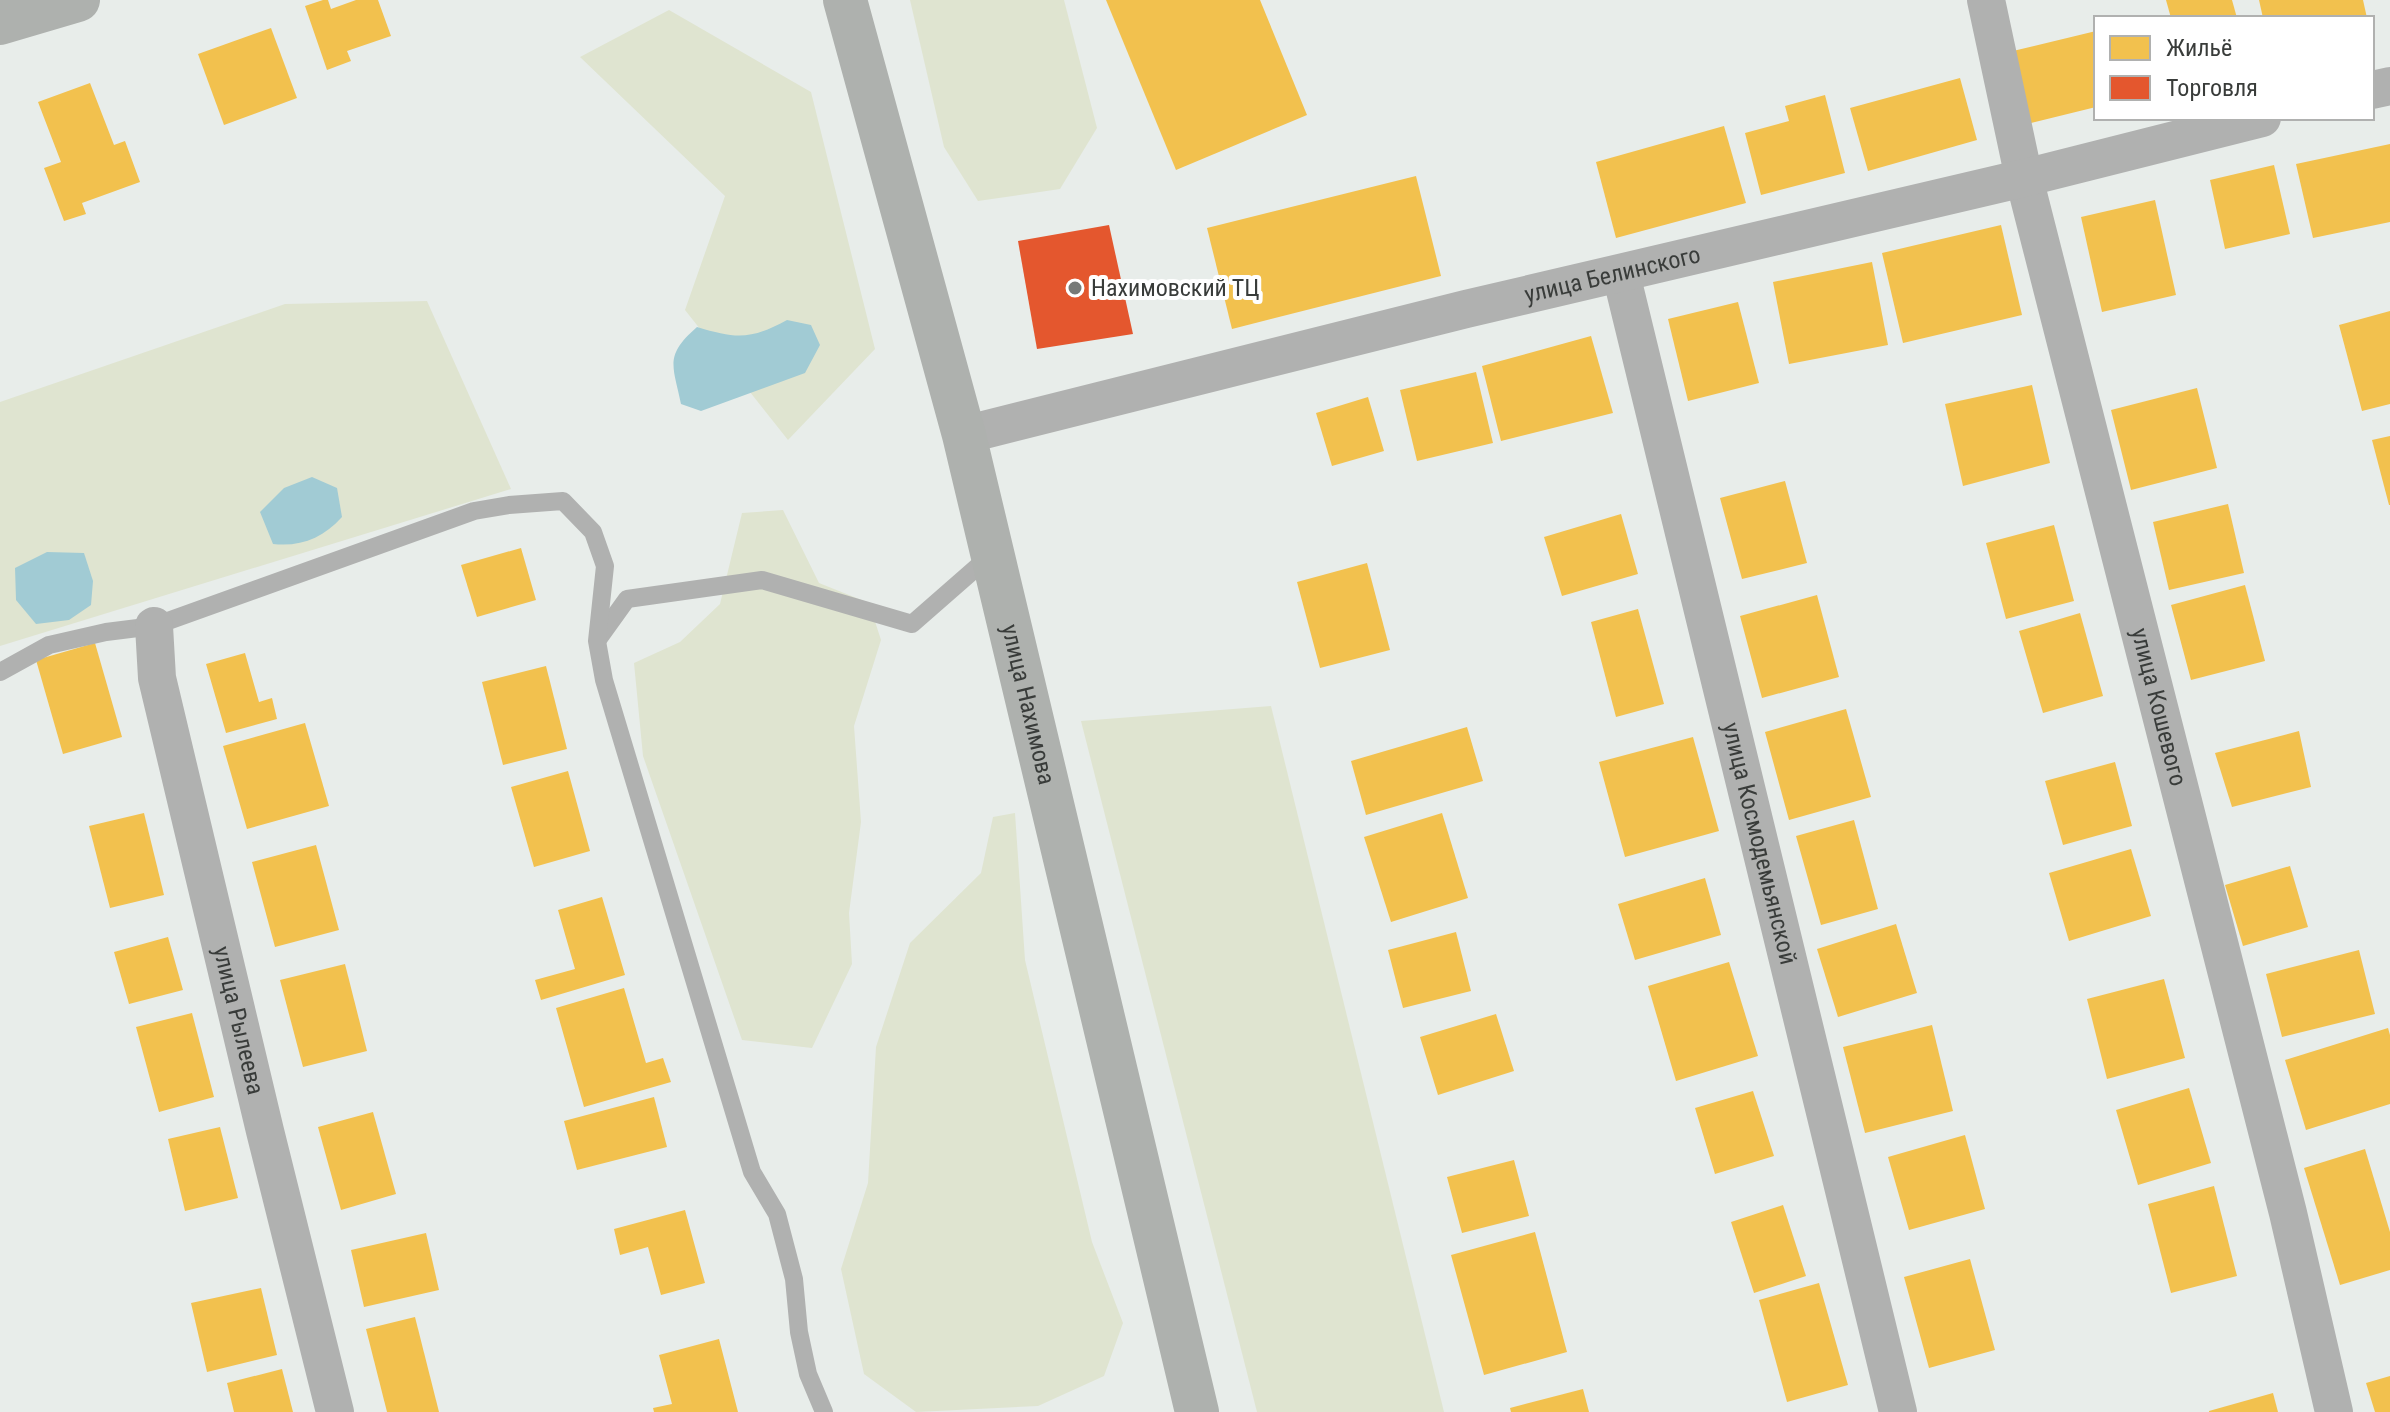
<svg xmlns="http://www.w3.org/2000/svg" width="2390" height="1412" viewBox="0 0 2390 1412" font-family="'Roboto Condensed',sans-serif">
<rect width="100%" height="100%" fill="#e8edea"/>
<g fill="#dfe4d0">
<polygon points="910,0 1064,0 1097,128 1060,189 978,201 944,147"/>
<polygon points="669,10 811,92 875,349 788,440 685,310 725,196 580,57"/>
<polygon points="427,301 511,489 0,646 0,402 285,304"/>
<polygon points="783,510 819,583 869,603 881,640 854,726 861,822 849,913 852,964 812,1048 742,1040 643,756 634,663 680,642 720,604 742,513"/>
<polygon points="1271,706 1444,1412 1257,1412 1081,721"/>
<polygon points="1015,813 1025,960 1092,1242 1123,1323 1104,1376 1038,1406 916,1412 864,1374 841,1269 868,1183 876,1047 910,943 981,873 993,817"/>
</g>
<g fill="#a1cbd4">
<path d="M 787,320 L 811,325 L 820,345 L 805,373 L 701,411 L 681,404 C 673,365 664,356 697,327 C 737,339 750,340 787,320 Z"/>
<path d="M 312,477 L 337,488 L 342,517 C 323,538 301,547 273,544 L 260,512 L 284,488 Z"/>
<polygon points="47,552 84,553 93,581 91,605 69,620 36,624 16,600 15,568"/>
</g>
<g fill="#f2c14e">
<polygon points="323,0 328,0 331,9 356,0 378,0 391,36 347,51 351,61 327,70 305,6"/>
<polygon points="1106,0 1260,0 1307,115 1176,170"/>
<polygon points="2166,0 2232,0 2237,18 2171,18"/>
<polygon points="2259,0 2363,0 2367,18 2263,18"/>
<polygon points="271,28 297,98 224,125 198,54"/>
<polygon points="2096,31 2096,107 2031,123 2013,51"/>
<polygon points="1960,78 1977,140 1868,171 1850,108"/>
<polygon points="90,83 114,145 125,141 140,182 82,203 86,214 64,221 44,168 61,162 38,102"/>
<polygon points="1825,95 1845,173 1761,195 1745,133 1789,121 1785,106"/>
<polygon points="1724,126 1746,203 1616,238 1596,162"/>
<polygon points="2390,144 2390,222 2313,238 2296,164"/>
<polygon points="2274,165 2290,234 2225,249 2210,180"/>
<polygon points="1416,176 1441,276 1232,329 1207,228"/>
<polygon points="2155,200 2176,295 2102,312 2081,217"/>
<polygon points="2001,225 2022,315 1903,343 1882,253"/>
<polygon points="1872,262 1888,345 1789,364 1773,282"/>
<polygon points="1738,302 1759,383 1688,401 1668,319"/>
<polygon points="2390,311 2390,404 2362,411 2339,325"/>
<polygon points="1591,336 1613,413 1501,441 1482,366"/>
<polygon points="1476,372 1493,443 1417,461 1400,390"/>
<polygon points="2032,385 2050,463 1963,486 1945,404"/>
<polygon points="2197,388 2217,468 2131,490 2111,410"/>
<polygon points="1368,397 1384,451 1332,466 1316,413"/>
<polygon points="2390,436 2390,505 2389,505 2372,440"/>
<polygon points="1785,481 1807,563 1742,579 1720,498"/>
<polygon points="2228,504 2244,573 2169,590 2153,522"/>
<polygon points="1621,514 1638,574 1562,596 1544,537"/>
<polygon points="2054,525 2074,601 2006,619 1986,543"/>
<polygon points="521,548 536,600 477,617 461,565"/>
<polygon points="1367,563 1390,650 1320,668 1297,582"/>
<polygon points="2245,585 2265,661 2191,680 2171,605"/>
<polygon points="1817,595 1839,677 1762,698 1740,616"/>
<polygon points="1638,609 1664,704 1616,717 1591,622"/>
<polygon points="2080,613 2103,696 2043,713 2019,631"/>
<polygon points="95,643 122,737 63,754 36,660"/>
<polygon points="245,653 259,702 272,698 277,719 226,733 206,664"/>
<polygon points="546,666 567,749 503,765 482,682"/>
<polygon points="1846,709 1871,797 1789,820 1765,732"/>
<polygon points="305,723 329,806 247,829 223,746"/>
<polygon points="1467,727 1483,781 1366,815 1351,761"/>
<polygon points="2299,731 2311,787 2232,807 2215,753"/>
<polygon points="1693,737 1719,831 1625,857 1599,762"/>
<polygon points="2115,762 2132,826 2063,845 2045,781"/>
<polygon points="568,771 590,851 534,867 511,787"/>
<polygon points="144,813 164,895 110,908 89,826"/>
<polygon points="1442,813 1468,898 1391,922 1364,837"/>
<polygon points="1854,820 1878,909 1821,925 1796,836"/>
<polygon points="316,845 339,930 275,947 252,862"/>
<polygon points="2131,849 2151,916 2069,941 2049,873"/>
<polygon points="2290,866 2308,927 2243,946 2225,885"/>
<polygon points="1705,878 1721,935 1635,960 1618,904"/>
<polygon points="602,897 625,975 541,1000 535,980 575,969 558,910"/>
<polygon points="1896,924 1917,993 1838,1017 1817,949"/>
<polygon points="1456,932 1471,991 1403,1008 1388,950"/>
<polygon points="168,937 183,990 129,1004 114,952"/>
<polygon points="2359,950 2375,1014 2282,1037 2266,974"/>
<polygon points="1729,962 1758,1056 1676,1081 1648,986"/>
<polygon points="345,964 367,1051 303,1067 280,980"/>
<polygon points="2164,979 2185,1058 2107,1079 2087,999"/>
<polygon points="624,988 646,1063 663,1058 671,1082 584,1107 556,1008"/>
<polygon points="192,1013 214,1097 159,1112 136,1027"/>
<polygon points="1496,1014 1514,1071 1438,1095 1420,1037"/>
<polygon points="1932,1025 1953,1111 1865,1133 1843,1047"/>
<polygon points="2388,1028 2390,1035 2390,1104 2306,1130 2285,1060"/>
<polygon points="2189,1088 2211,1163 2138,1185 2116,1110"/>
<polygon points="1753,1091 1774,1156 1715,1174 1695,1108"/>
<polygon points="654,1097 667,1147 577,1170 564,1121"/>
<polygon points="373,1112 396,1194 341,1210 318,1127"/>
<polygon points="220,1127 238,1198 185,1211 168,1139"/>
<polygon points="1965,1135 1985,1209 1909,1230 1888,1157"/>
<polygon points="2365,1149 2390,1232 2390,1270 2340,1285 2304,1168"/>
<polygon points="1514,1160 1529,1216 1462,1233 1447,1177"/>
<polygon points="2214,1186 2237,1276 2171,1293 2148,1204"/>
<polygon points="1783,1205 1806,1276 1754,1293 1731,1222"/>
<polygon points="685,1210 705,1283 661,1295 648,1247 620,1255 614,1229"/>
<polygon points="1535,1232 1567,1352 1484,1375 1451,1255"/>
<polygon points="426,1233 439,1290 364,1307 351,1250"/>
<polygon points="1970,1259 1995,1350 1929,1368 1904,1277"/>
<polygon points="1819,1283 1848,1385 1787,1402 1759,1300"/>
<polygon points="261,1288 277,1355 207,1372 191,1303"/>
<polygon points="415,1317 439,1412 387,1412 366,1329"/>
<polygon points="719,1339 738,1412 654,1412 653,1408 672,1404 659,1355"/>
<polygon points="282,1369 293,1412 234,1412 227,1383"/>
<polygon points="2390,1376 2390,1412 2375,1412 2366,1383"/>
<polygon points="1583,1389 1589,1412 1511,1412 1510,1408"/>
<polygon points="2273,1393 2278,1412 2209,1412 2209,1411"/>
</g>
<polygon fill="#e4572e" points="1109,225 1133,334 1037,349 1018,241"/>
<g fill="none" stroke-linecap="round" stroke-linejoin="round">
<g stroke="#b0b1b0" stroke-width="18">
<polyline points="599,638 627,599 762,580 912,624 992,554"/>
<polyline points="0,672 49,645 106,632 154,626 474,511 509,505 563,501 593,532 605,566 597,641 604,680 752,1172 777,1214 794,1279 799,1332 808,1374 824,1412"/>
</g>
<g stroke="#b0b1b0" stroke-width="38">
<path id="s1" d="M 1986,0 L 2024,178 L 2288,1213 L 2334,1412"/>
<polyline points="2372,90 2390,86"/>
<path id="s2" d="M 1621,274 L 1898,1412"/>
<path id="s3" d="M 964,435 L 1466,309 L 2024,178 L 2262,118"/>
<path id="s4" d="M 154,626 L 157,678 L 265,1131 L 335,1412"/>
</g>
<g stroke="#aeb1ae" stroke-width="44">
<path id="s5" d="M 845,0 L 964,435 L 1197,1412"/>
<polyline points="0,23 78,0"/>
</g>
</g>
<circle fill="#767a78" stroke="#fff" stroke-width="3" cx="1075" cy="288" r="8"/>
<g text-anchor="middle" stroke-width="8" stroke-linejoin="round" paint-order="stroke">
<g font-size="24" fill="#393c3a" stroke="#fff">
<text dy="8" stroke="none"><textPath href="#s3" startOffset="668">улица Белинского</textPath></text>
<text dy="8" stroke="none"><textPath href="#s5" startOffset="728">улица Нахимова</textPath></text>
<text dy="8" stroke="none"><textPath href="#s1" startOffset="728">улица Кошевого</textPath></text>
<text dy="8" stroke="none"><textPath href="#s2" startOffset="586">улица Космодемьянской</textPath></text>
<text dy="8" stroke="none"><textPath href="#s4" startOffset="404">улица Рылеева</textPath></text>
</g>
<g font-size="24" fill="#393c3a" stroke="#fff" text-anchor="start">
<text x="1091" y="296">Нахимовский ТЦ</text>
</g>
</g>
<rect x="2094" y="16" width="280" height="104" fill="#ffffff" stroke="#b0b1b0" stroke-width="2"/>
<rect x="2110" y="36" width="40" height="24" fill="#f2c14e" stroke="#b0b1b0" stroke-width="2"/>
<text x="2166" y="56" font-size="24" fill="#393c3a">Жильё</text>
<rect x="2110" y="76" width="40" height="24" fill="#e4572e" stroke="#b0b1b0" stroke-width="2"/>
<text x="2166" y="96" font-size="24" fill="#393c3a">Торговля</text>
</svg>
